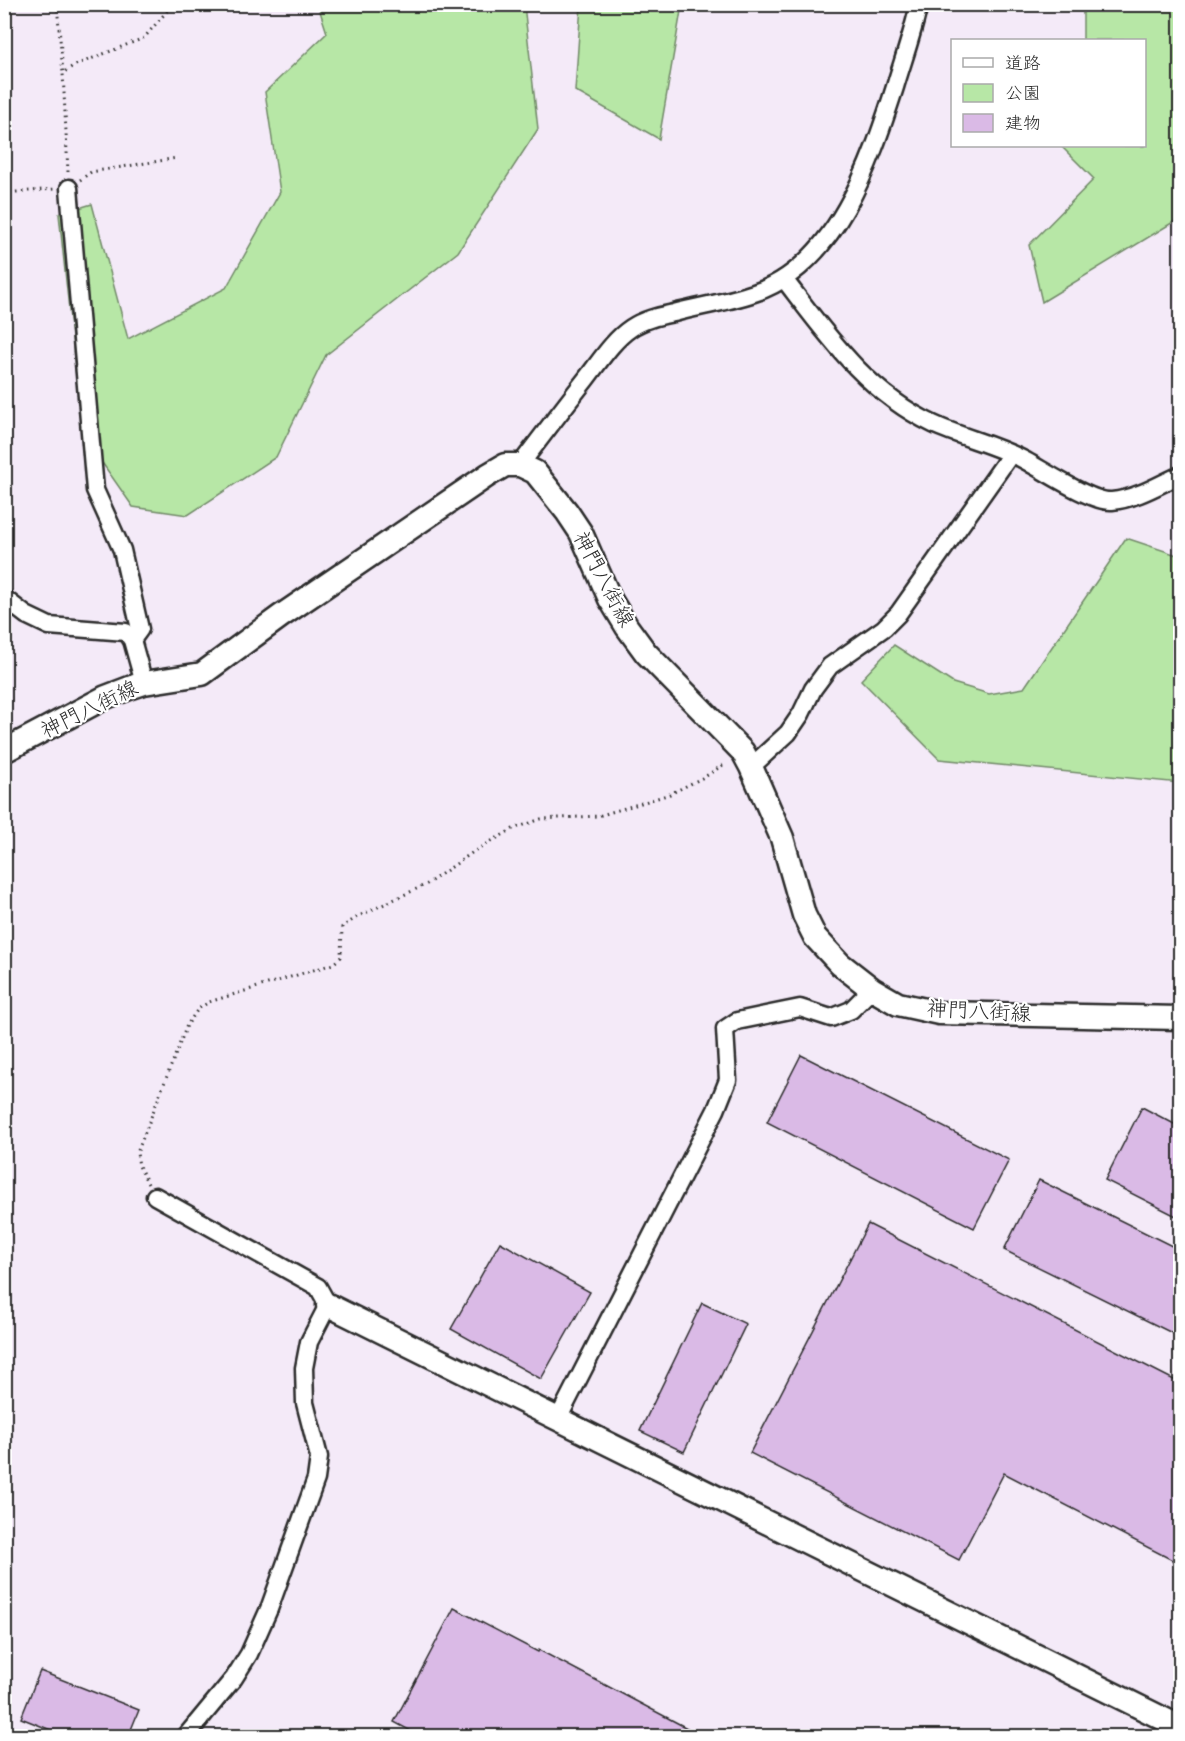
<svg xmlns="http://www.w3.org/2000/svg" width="1185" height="1741" viewBox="0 0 1185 1741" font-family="Mynerve,'Klee One',sans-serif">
<rect width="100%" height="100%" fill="#f4eaf8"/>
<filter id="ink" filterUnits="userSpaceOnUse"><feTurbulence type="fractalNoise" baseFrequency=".0167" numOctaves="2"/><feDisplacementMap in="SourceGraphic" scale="12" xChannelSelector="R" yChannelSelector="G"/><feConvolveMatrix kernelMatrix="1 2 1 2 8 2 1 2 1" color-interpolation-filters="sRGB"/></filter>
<g filter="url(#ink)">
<g fill="#b7e7a6" stroke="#718968" stroke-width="1.5">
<polygon points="318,5 524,5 538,129 458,252 326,355 276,457 188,515 133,507 82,434 59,214 92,204 128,339 226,288 280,192 265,92 327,33"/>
<polygon points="581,5 682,5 659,139 575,91"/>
<polygon points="1083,5 1180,5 1180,218 1042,302 1029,245 1094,179 1061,146 1144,146 1144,40 1083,40"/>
<polygon points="1126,538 1180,556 1180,783 939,759 861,680 894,645 953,683 989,694 1024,688"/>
</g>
<g fill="#dabae6" stroke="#2b2b2b" stroke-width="1.5">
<polygon points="801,1055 1009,1160 974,1228 767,1122"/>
<polygon points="1142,1107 1180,1127 1180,1218 1105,1180"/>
<polygon points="1039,1180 1180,1250 1180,1337 1004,1250"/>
<polygon points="868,1224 1180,1383 1180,1564 1004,1473 959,1560 750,1453"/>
<polygon points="500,1242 590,1292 541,1379 451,1329"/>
<polygon points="702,1303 746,1324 684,1452 640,1431"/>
<polygon points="454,1608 538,1652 539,1650 704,1737 422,1737 394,1722"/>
<polygon points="40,1671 139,1710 128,1737 68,1737 21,1718"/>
</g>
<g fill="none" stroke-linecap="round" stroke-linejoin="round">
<defs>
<g id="street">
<polyline points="69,188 95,490 122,550 140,629 132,640"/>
<path d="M 784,279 C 827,335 867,393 933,424 C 963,438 997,445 1026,461 C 1046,472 1093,503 1112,501 C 1136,499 1160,484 1180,475"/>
<path d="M 520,465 C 542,436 564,407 586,379 C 600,361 613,340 631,328 C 644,319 660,316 674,313 C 700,306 728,302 754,293 C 836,266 871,162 895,87 C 903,60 913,33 919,4"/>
<polyline points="4,598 26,615 49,626 126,632 132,640 144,683"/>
<polyline points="751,767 788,733 801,714 813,689 830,666 884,628 898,614 1011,454"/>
<polyline points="155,1196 318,1287 328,1305 309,1342 304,1368 305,1403 319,1457 316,1479 269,1609 249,1654 234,1678 186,1736"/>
<polyline points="558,1419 716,1110 728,1080 725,1029 737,1021 800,1008 831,1018 851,1010 872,989"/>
</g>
<g id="secondary">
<polyline points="4,751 106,697 132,687 144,683 202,674 281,616 488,475 505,465 520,465 535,472 567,512 581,533 610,599 627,627 646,653 743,752 751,767 782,838 804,915 815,937 840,964 872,989 898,1004 939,1013 1180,1018"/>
<polyline points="328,1305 1180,1727"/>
</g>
</defs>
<use href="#street" stroke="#2b2b2b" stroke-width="21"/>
<use href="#secondary" stroke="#2b2b2b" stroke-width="27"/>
<g stroke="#2b2b2b" stroke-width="3" stroke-dasharray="1.5 4.5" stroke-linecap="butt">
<polyline points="57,4 63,73"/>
<polyline points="68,172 63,73 73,66 144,38 173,4"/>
<polyline points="80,180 91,172 177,158"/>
<polyline points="4,193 55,189"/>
<polyline points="148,1184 139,1166 137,1153 187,1025 198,1009 209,1002 333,964 341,957 342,927 359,916 427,884 476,850 513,829 541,819 598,816 635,805 670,794 706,776 726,763"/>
</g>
<use href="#street" stroke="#fff" stroke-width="16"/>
<use href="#secondary" stroke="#fff" stroke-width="22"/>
</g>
</g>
<g text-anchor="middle" stroke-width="4.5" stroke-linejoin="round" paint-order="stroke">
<g font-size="21" fill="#2b2b2b" stroke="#fff">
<text transform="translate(604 579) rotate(62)" y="7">神門八街線</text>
<text transform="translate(89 709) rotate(-26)" y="7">神門八街線</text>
<text transform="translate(979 1011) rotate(3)" y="7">神門八街線</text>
</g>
</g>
<rect width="1185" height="1741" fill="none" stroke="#fff" stroke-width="24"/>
<rect x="12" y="12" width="1161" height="1717" fill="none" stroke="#2b2b2b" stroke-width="2" filter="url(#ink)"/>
<rect x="951" y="39" width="195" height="108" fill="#ffffff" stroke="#aaaaaa" stroke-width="1.5"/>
<rect x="963" y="58" width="30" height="9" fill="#ffffff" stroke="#aaaaaa" stroke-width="1.5"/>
<text x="1005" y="69" font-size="18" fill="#2b2b2b">道路</text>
<rect x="963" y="84" width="30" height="18" fill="#b7e7a6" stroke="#aaaaaa" stroke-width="1.5"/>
<text x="1005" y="99" font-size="18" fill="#2b2b2b">公園</text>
<rect x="963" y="114" width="30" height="18" fill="#dabae6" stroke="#aaaaaa" stroke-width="1.5"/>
<text x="1005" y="129" font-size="18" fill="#2b2b2b">建物</text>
</svg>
